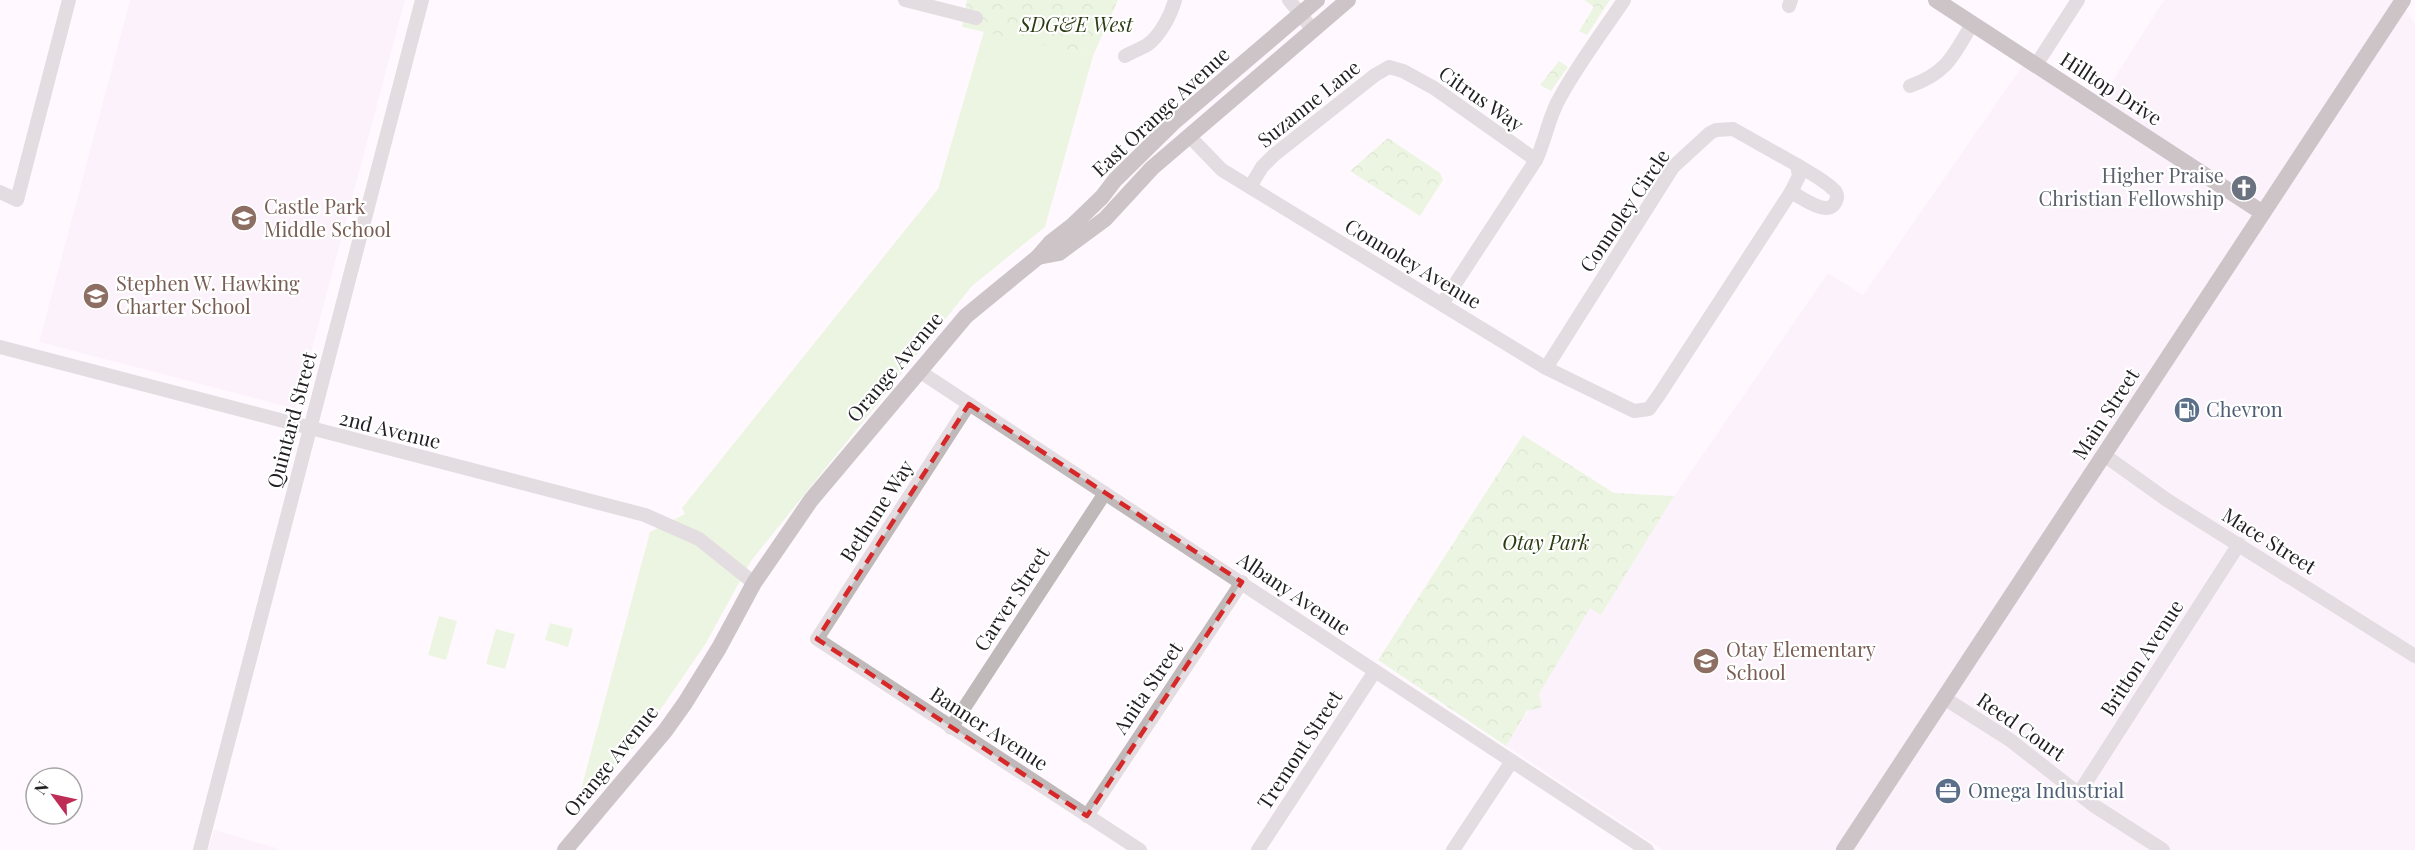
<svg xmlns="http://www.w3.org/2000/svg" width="2415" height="850" viewBox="0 0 2415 850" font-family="'Playfair Display',serif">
<defs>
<pattern id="park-crowns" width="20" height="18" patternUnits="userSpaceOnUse" patternTransform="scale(1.5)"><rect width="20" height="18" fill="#d5f0bd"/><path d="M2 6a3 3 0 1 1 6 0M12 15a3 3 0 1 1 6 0" fill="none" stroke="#b7cea2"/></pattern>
</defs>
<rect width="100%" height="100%" fill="#fff9ff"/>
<g fill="#f9e9f9">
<polygon points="130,0 405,0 296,409 39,342"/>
<polygon points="2164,0 2401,0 2415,24 2415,850 1663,850 1506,746 1539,694 1590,607 1601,615 1674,496 1828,273 1863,295 2027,59 2097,105"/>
<polygon points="214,830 280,849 279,850 208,850"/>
</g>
<g fill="#d5f0bd">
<polygon points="984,31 1093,56 1045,227 972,286 751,561 706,643 637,744 588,798 580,793 650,532 685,514 682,508 938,189"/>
<polygon points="439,616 457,621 446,660 428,655"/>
<polygon points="550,623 573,629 568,647 545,640"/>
<polygon points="496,629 515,634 505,669 486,664"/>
</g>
<g fill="url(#park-crowns)">
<polygon points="967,0 1118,0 1093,56 962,27"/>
<polygon points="1584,0 1610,0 1587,35 1579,31 1594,7"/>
<polygon points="1559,61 1568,67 1551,91 1540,85"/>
<polygon points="1388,138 1440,173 1443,180 1420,216 1350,171"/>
<polygon points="1523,435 1614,493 1674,496 1601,615 1590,608 1539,694 1542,707 1527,711 1506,746 1378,660"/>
</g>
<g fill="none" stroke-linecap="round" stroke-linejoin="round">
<g stroke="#c0b9ba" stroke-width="14">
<polyline points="905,0 976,18"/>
<polyline points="1289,0 1313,30"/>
<polyline points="1789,6 1791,0"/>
<path d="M 1125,56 C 1132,52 1140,49 1147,45 C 1160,36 1171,15 1175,0"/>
<polyline points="2036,65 2078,0"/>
<path d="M 1910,86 C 1947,73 1953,56 1972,24"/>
<polyline points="1190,137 1222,170 1546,368 1634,411 1649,409 1659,395 1791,192 1799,176 1797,165 1733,129 1716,130 1710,133 1673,167 1546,368"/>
<polyline points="1250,187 1262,167 1274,155 1375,75 1389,67 1403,71 1434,88 1536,160"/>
<polyline points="0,192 17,200 69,0"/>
<path d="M 1791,192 C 1801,197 1829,219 1836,201 C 1838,197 1837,192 1833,189 C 1823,179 1808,172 1797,165"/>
<path d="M 1442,304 L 1536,160 C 1545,141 1548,121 1557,103 C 1575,68 1602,33 1624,0"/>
<polyline points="0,347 645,515 699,539 754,583"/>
<polyline points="919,371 1647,850"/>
<polyline points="969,404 817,639 1140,850"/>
<polyline points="2104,455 2167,500 2415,656"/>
<polyline points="1944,698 2010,740 2093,805 2163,850"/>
<polyline points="951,728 1105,493"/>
<polyline points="2079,793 2239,544"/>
<polyline points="1087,816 1242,582"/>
<polyline points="200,850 422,0"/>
<polyline points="1258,850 1375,671"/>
<polyline points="1453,850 1512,761"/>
</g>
<g stroke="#8f8384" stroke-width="16">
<polyline points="1936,0 2263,213"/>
<polyline points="1038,257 1051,242 1073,225 1102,197 1115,180 1173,123 1317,0"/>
<polyline points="565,850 665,731 685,703 719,648 754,583 811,500 966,316 1038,257 1059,253 1105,219 1152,168 1348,0"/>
<polyline points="1844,850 2403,0"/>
</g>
</g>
<path d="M0 0H2415V850H0ZM 969,404 L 1242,582 L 1087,816 L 817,639 Z" fill="#fff9ff" fill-opacity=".55" fill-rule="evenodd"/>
<path fill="none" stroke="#d62828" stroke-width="4.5" stroke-dasharray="12 8" stroke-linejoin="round" d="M 969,404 L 1242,582 L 1087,816 L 817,639 Z"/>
<defs>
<symbol id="church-disc" viewBox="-11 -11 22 22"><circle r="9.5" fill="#6b7280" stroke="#fff"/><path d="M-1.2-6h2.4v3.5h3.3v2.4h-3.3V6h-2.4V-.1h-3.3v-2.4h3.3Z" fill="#fff"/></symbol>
<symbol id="school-disc" viewBox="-11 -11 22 22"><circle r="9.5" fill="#8d6e63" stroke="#fff"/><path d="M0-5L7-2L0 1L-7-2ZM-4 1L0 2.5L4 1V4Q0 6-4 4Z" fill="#fff"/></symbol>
<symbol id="fuel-disc" viewBox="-11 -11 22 22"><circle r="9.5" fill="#5c6f8a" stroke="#fff"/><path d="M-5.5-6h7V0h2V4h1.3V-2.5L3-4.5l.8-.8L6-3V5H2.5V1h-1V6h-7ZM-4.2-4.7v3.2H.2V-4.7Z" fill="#fff"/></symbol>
<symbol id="office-disc" viewBox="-11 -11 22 22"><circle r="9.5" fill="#5c6f8a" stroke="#fff"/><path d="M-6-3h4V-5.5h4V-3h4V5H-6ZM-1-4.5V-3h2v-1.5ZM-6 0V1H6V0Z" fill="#fff"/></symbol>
</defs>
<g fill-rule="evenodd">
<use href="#church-disc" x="2229" y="173" width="30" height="30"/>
<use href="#school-disc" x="229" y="203" width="30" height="30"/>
<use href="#school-disc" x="81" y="281" width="30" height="30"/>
<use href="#fuel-disc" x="2172" y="395" width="30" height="30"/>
<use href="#school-disc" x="1691" y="646" width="30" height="30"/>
<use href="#office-disc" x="1933" y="776" width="30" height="30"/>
</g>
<g text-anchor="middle" stroke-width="4.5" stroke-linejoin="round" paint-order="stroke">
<g font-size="20" font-style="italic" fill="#293c12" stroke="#fff">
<text x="1076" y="32">SDG&amp;E West</text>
<text x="1546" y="550">Otay Park</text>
</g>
<g font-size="20" fill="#232023" stroke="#fff">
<text transform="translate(2111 89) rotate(33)" y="7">Hilltop Drive</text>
<text transform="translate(1481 99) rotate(35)" y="7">Citrus Way</text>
<text transform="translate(1309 104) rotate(-39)" y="7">Suzanne Lane</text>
<text transform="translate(1161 112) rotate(-43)" y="7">East Orange Avenue</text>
<text transform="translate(1625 211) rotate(-56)" y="7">Connoley Circle</text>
<text transform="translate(1413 264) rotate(31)" y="7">Connoley Avenue</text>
<text transform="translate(895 367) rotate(-50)" y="7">Orange Avenue</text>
<text transform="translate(2106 414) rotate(-57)" y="7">Main Street</text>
<text transform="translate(292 420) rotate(-75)" y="7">Quintard Street</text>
<text transform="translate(390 430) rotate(14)" y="7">2nd Avenue</text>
<text transform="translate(877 511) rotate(-57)" y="7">Bethune Way</text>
<text transform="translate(2269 541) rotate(32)" y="7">Mace Street</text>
<text transform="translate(1294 594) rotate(34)" y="7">Albany Avenue</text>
<text transform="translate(1012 599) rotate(-57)" y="7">Carver Street</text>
<text transform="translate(2142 658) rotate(-57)" y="7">Britton Avenue</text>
<text transform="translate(1148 688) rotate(-56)" y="7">Anita Street</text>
<text transform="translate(2021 727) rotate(35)" y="7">Reed Court</text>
<text transform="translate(989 729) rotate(33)" y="7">Banner Avenue</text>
<text transform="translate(1300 750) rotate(-57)" y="7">Tremont Street</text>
<text transform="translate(611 761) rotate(-51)" y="7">Orange Avenue</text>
</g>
<g font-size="20" fill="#5b616d" stroke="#fff" text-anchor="end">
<text x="2224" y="183">Higher Praise<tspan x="2224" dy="23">Christian Fellowship</tspan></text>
</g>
<g font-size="20" fill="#785e54" stroke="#fff" text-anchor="start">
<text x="264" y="214">Castle Park<tspan x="264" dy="23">Middle School</tspan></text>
<text x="116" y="291">Stephen W. Hawking<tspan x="116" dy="23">Charter School</tspan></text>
<text x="1726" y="657">Otay Elementary<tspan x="1726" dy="23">School</tspan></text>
</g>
<g font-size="20" fill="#4e5e75" stroke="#fff" text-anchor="start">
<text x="2206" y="417">Chevron</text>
<text x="1968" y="798">Omega Industrial</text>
</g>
</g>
<g transform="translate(54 796) rotate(303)"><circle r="28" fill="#ffffff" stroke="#a7a6a7" stroke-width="1.5"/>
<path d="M0-4.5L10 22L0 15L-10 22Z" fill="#bd2d55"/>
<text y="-9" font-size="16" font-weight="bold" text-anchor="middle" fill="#232023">N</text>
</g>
</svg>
